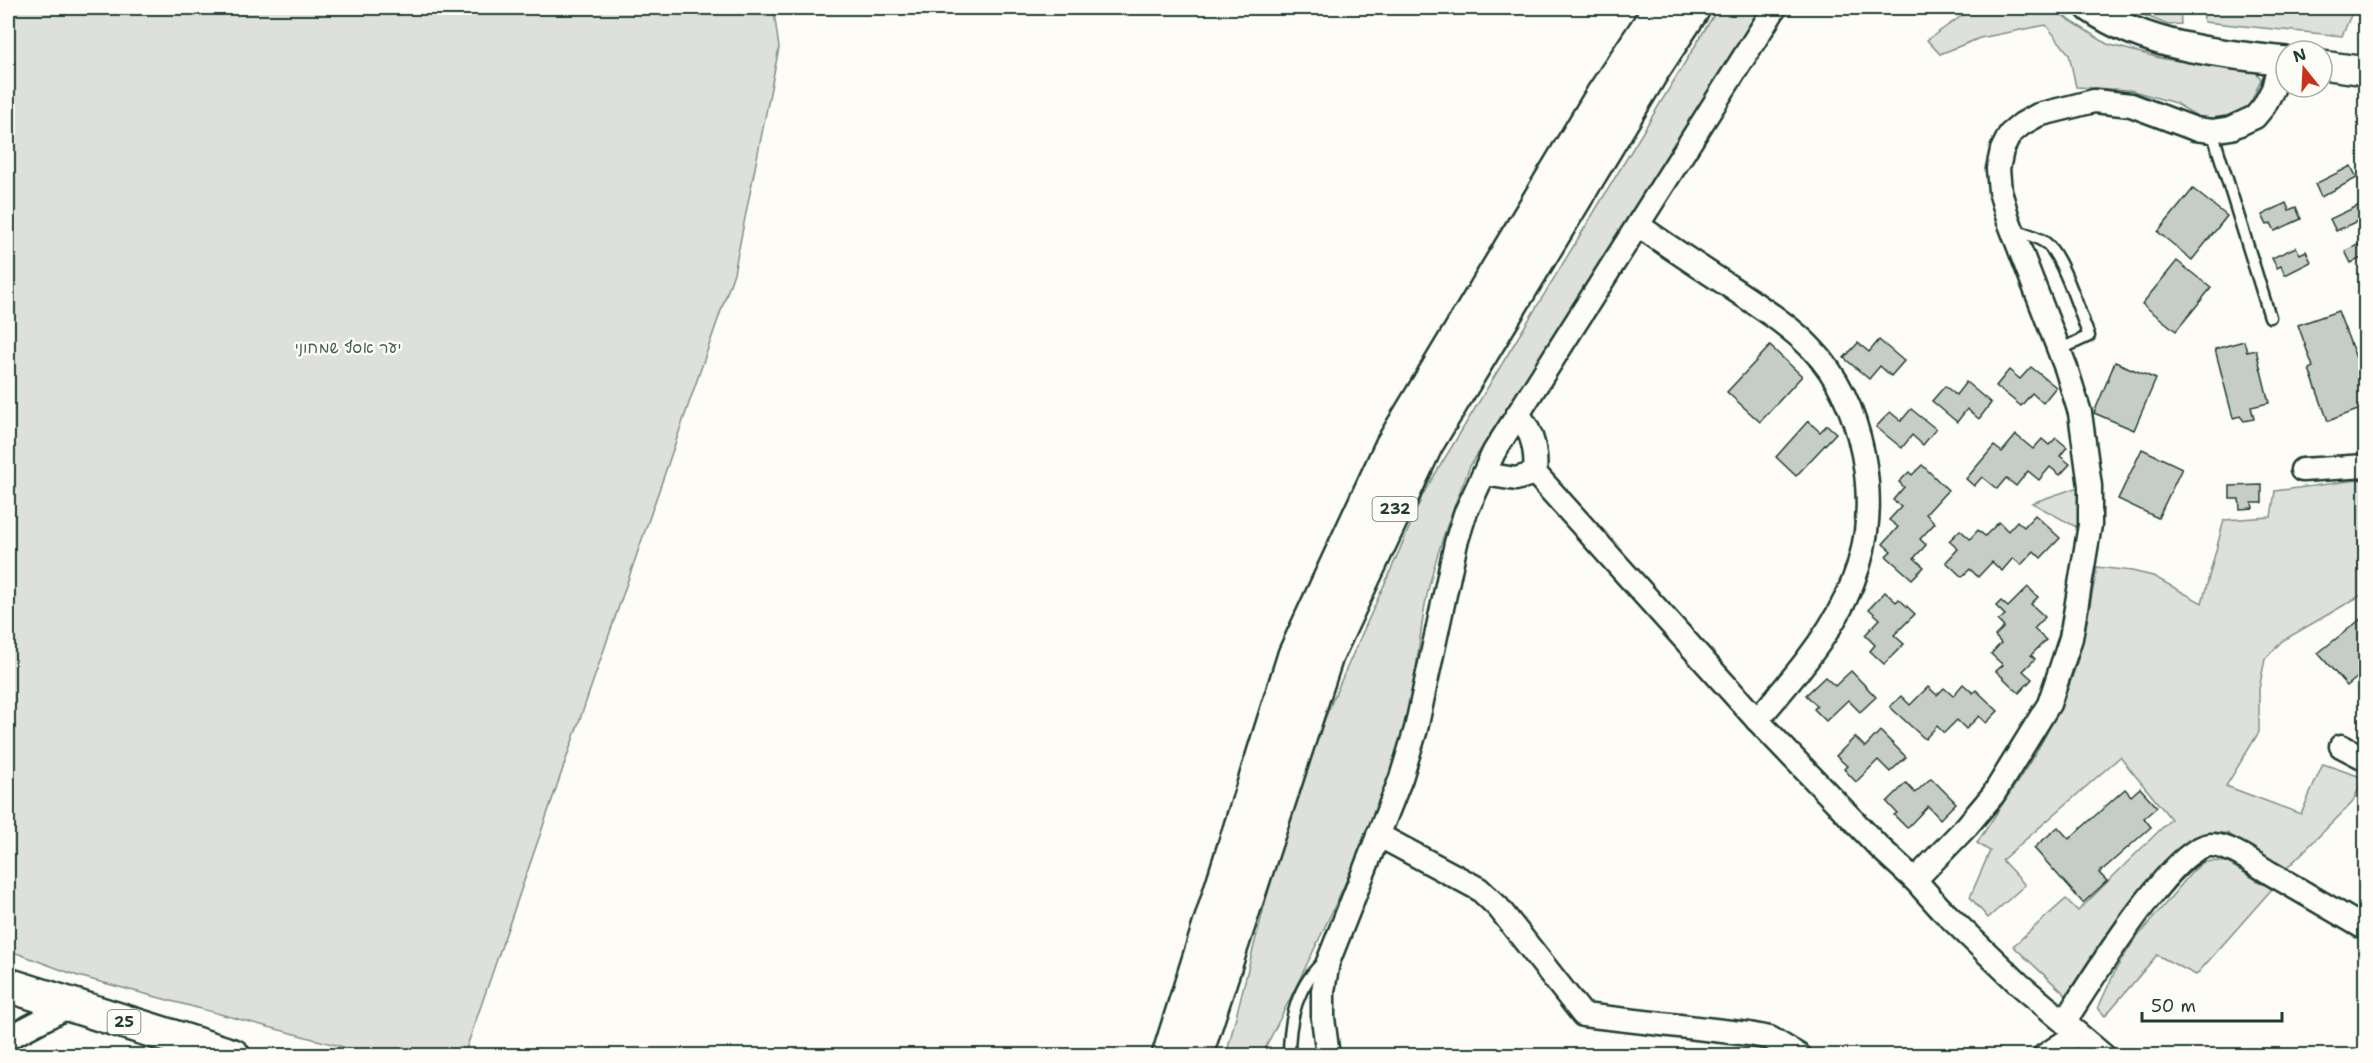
<svg xmlns="http://www.w3.org/2000/svg" width="2373" height="1063" viewBox="0 0 2373 1063" font-family="'Shantell Sans','Playpen Sans Hebrew',sans-serif">
<rect width="100%" height="100%" fill="#fdfcf7"/>
<filter id="ink" filterUnits="userSpaceOnUse"><feTurbulence type="fractalNoise" baseFrequency=".0167" numOctaves="2"/><feDisplacementMap in="SourceGraphic" scale="12" xChannelSelector="R" yChannelSelector="G"/><feConvolveMatrix kernelMatrix="1 2 1 2 8 2 1 2 1" color-interpolation-filters="sRGB"/></filter>
<g filter="url(#ink)">
<g fill="#dde0db" stroke="#7e8e88" stroke-width="1.5">
<polygon points="8,8 771,8 774,12 779,48 734,273 464,1055 373,1055 78,976 8,950"/>
<path d="M 1718,8 L 1760,8 L 1470,466 C 1452,511 1434,557 1425,605 C 1418,644 1416,688 1405,726 C 1371,841 1315,948 1262,1055 L 1226,1056 C 1249,966 1270,876 1299,788 C 1333,687 1384,593 1423,494 Z"/>
<polygon points="1973,8 2051,8 2107,44 2164,59 2255,71 2261,79 2250,104 2234,121 2204,120 2175,103 2130,90 2076,87 2069,54 2046,25 1980,38 1940,54 1927,40"/>
<polygon points="2127,8 2180,8 2181,24 2168,25"/>
<polygon points="2203,8 2354,8 2342,36 2204,22"/>
<path d="M 2365,479 L 2365,593 L 2282,641 L 2265,659 L 2259,689 L 2259,732 L 2226,786 L 2301,814 L 2323,764 L 2364,778 L 2352,803 L 2285,870 L 2227,833 L 2199,835 L 2141,892 L 2068,997 L 2013,946 L 2066,899 L 2078,911 L 2171,819 L 2120,757 L 2002,860 L 2025,885 L 1988,918 L 1970,897 L 1990,851 L 1977,843 C 2013,787 2056,731 2076,666 C 2086,634 2091,599 2097,567 L 2132,571 L 2153,576 L 2202,603 L 2224,520 L 2271,517 L 2275,491 Z"/>
<polygon points="2078,487 2078,528 2032,503"/>
<polygon points="2211,861 2226,862 2272,889 2196,975 2157,955 2105,1016 2098,1008 2116,969 2133,942 2192,872 2202,863"/>
</g>
<g fill="#c6cdc7" stroke="#1f3d34" stroke-width="1.5">
<polygon points="2351,166 2357,178 2321,197 2315,184"/>
<polygon points="2193,189 2227,216 2192,260 2158,232"/>
<polygon points="2366,202 2366,217 2336,231 2330,219"/>
<polygon points="2286,203 2289,210 2296,207 2301,219 2275,231 2271,223 2267,225 2262,215"/>
<polygon points="2366,241 2366,256 2351,263 2345,251"/>
<polygon points="2296,247 2300,254 2306,251 2311,262 2285,275 2281,266 2277,268 2272,258"/>
<polygon points="2177,261 2211,288 2176,331 2142,304"/>
<polygon points="2338,311 2366,384 2366,407 2328,421 2309,369 2313,367 2298,325"/>
<polygon points="1879,340 1904,361 1891,376 1880,366 1869,379 1844,358 1858,343 1869,352"/>
<polygon points="2244,341 2247,352 2256,350 2269,403 2251,407 2254,419 2244,421 2240,416 2233,418 2215,349"/>
<polygon points="1770,346 1802,376 1760,422 1727,392"/>
<polygon points="2115,362 2156,379 2134,430 2094,413"/>
<polygon points="2031,367 2056,387 2043,403 2032,393 2021,406 1996,386 2009,370 2020,379"/>
<polygon points="1966,382 1991,403 1979,419 1967,409 1957,422 1932,401 1945,386 1956,395"/>
<polygon points="1911,409 1936,429 1923,445 1912,435 1902,448 1876,427 1890,412 1901,421"/>
<polygon points="1808,421 1820,432 1827,425 1836,433 1796,476 1776,457"/>
<polygon points="2016,435 2033,449 2042,439 2049,445 2056,438 2067,447 2060,456 2070,464 2060,475 2050,467 2039,480 2028,471 2016,486 2006,478 1997,489 1982,477 1974,486 1966,479 1994,446 2002,452"/>
<polygon points="2142,449 2182,468 2158,518 2118,499"/>
<polygon points="1922,465 1948,490 1926,514 1935,523 1920,539 1926,545 1914,558 1924,567 1912,579 1886,556 1891,551 1883,544 1898,527 1889,520 1901,507 1893,500 1904,487 1899,482 1909,472 1912,475"/>
<polygon points="2262,485 2262,503 2252,503 2253,508 2240,509 2239,499 2230,499 2230,486"/>
<polygon points="2035,515 2060,538 2041,558 2034,551 2021,565 2013,558 2002,571 1992,562 1978,577 1970,569 1962,577 1946,562 1958,549 1949,541 1960,530 1970,539 1978,530 1985,536 1999,522 2008,531 2017,521 2024,527"/>
<polygon points="2028,587 2038,597 2031,604 2045,617 2034,629 2046,640 2031,655 2035,659 2023,671 2032,679 2019,693 1996,671 2003,665 1991,654 2001,643 1995,636 2004,627 1998,621 2005,615 1996,606 2001,601 2008,607"/>
<polygon points="1885,592 1896,602 1899,599 1915,614 1894,635 1904,644 1884,664 1870,651 1875,645 1865,635 1880,619 1869,609"/>
<polygon points="2366,615 2366,670 2347,686 2318,653"/>
<polygon points="1851,671 1876,697 1860,712 1848,700 1826,721 1814,709 1817,706 1806,695 1825,677 1835,686"/>
<polygon points="1963,684 1973,693 1976,690 1998,711 1986,723 1979,716 1966,729 1957,720 1944,733 1937,726 1925,739 1890,707 1901,696 1910,705 1928,687 1937,695 1944,688 1953,696"/>
<polygon points="1880,731 1906,757 1890,772 1878,760 1856,782 1844,769 1847,766 1836,756 1855,737 1865,747"/>
<polygon points="1931,778 1956,803 1940,819 1928,806 1907,828 1894,815 1897,813 1887,802 1906,783 1915,793"/>
<polygon points="2140,788 2157,807 2144,818 2151,827 2099,873 2107,881 2083,903 2034,848 2058,827 2069,839 2125,789 2131,796"/>
</g>
<g fill="none" stroke-linecap="round" stroke-linejoin="round">
<defs>
<g id="service">
<polyline points="2212,131 2270,317"/>
<path d="M 2014,230 C 2025,234 2040,237 2048,245 C 2064,261 2080,314 2089,336 L 2059,350"/>
<path d="M 1289,1056 C 1289,1018 1297,985 1326,959"/>
</g>
<g id="minor">
<path d="M 1638,225 C 1668,246 1698,266 1729,286 C 1757,305 1788,324 1812,349 C 1840,378 1855,414 1863,454 C 1885,570 1829,637 1757,720"/>
<polyline points="2302,470 2366,466"/>
<polyline points="1535,473 1757,720 1878,846 1915,880 1940,908 2019,984 2104,1056"/>
<path d="M 1484,474 L 1516,479 L 1535,473 C 1537,451 1532,431 1518,414"/>
<polyline points="2341,746 2366,759"/>
<polyline points="1378,835 1479,889 1498,907 1583,1015 1749,1034 1770,1038 1800,1056"/>
<polyline points="1915,880 1967,826 1993,795 2049,704 2071,638 2090,525 2090,486 2080,413 2066,368 2008,219 2000,191 1998,169 2002,150 2010,134 2022,124 2038,115 2094,101 2131,105 2195,129 2212,131 2231,128 2255,117 2264,106 2273,89 2280,60"/>
<path d="M 2065,1021 C 2086,989 2175,841 2213,845 C 2233,847 2253,863 2270,873 C 2302,892 2334,910 2366,929"/>
<polyline points="8,1038 71,1005"/>
<polyline points="1328,1056 1323,1018 1323,991 1328,962 1401,778 1416,729 1456,543 1465,514 1494,452 1775,8"/>
<polyline points="2044,1056 2077,1034"/>
</g>
<g id="tertiary">
<path d="M 2090,8 C 2146,47 2220,54 2286,61"/>
<polyline points="2322,65 2366,71"/>
</g>
<g id="primary">
<polyline points="1169,1056 1295,655 1392,446 1603,95 1661,8"/>
<polyline points="1195,1056 1326,656 1426,444 1653,69 1693,8"/>
</g>
<polyline id="trunk" points="8,985 233,1056"/>
</defs>
<use href="#service" stroke="#1f3d34" stroke-width="15"/>
<use href="#minor" stroke="#1f3d34" stroke-width="27"/>
<use href="#tertiary" stroke="#1f3d34" stroke-width="32"/>
<use href="#primary" stroke="#1f3d34" stroke-width="38"/>
<use href="#trunk" stroke="#1f3d34" stroke-width="38"/>
<use href="#service" stroke="#fdfcf7" stroke-width="10"/>
<use href="#minor" stroke="#fdfcf7" stroke-width="22"/>
<use href="#tertiary" stroke="#fdfcf7" stroke-width="27"/>
<use href="#primary" stroke="#fdfcf7" stroke-width="33"/>
<use href="#trunk" stroke="#fdfcf7" stroke-width="33"/>
</g>
</g>
<g text-anchor="middle" stroke-width="5" stroke-linejoin="round" paint-order="stroke">
<g fill="#fdfcf7" stroke="#62766e" stroke-width="1.5">
<rect x="1372.5" y="497" width="45" height="24" rx="4.5"/>
<rect x="107.5" y="1010" width="33" height="24" rx="4.5"/>
</g>
<g font-size="15" font-weight="bold" fill="#1f3d34">
<text x="1395" y="514">232</text>
<text x="124" y="1027">25</text>
</g>
<g font-size="16" fill="#455e55" stroke="#fdfcf7">
<text x="348" y="353">יער אסף שמחוני</text>
</g>
</g>
<rect width="2373" height="1063" fill="none" stroke="#fdfcf7" stroke-width="30"/>
<rect x="15" y="15" width="2343" height="1033" fill="none" stroke="#1f3d34" stroke-width="2" filter="url(#ink)"/>
<g transform="translate(2304 69) rotate(342)"><circle r="28" fill="#fdfcf7" stroke="#a4b0a9" stroke-width="1.5"/>
<path d="M0-4.5L10 22L0 15L-10 22Z" fill="#c8321e"/>
<text y="-9" font-size="16" font-weight="bold" text-anchor="middle" fill="#1f3d34">N</text>
</g>
<path d="M2142 1012v9h140v-9" fill="none" stroke="#1f3d34" stroke-width="3"/>
<text x="2151" y="1012" font-size="18" fill="#1f3d34" stroke="#fdfcf7" stroke-width="4.5" paint-order="stroke">50 m</text>
</svg>
